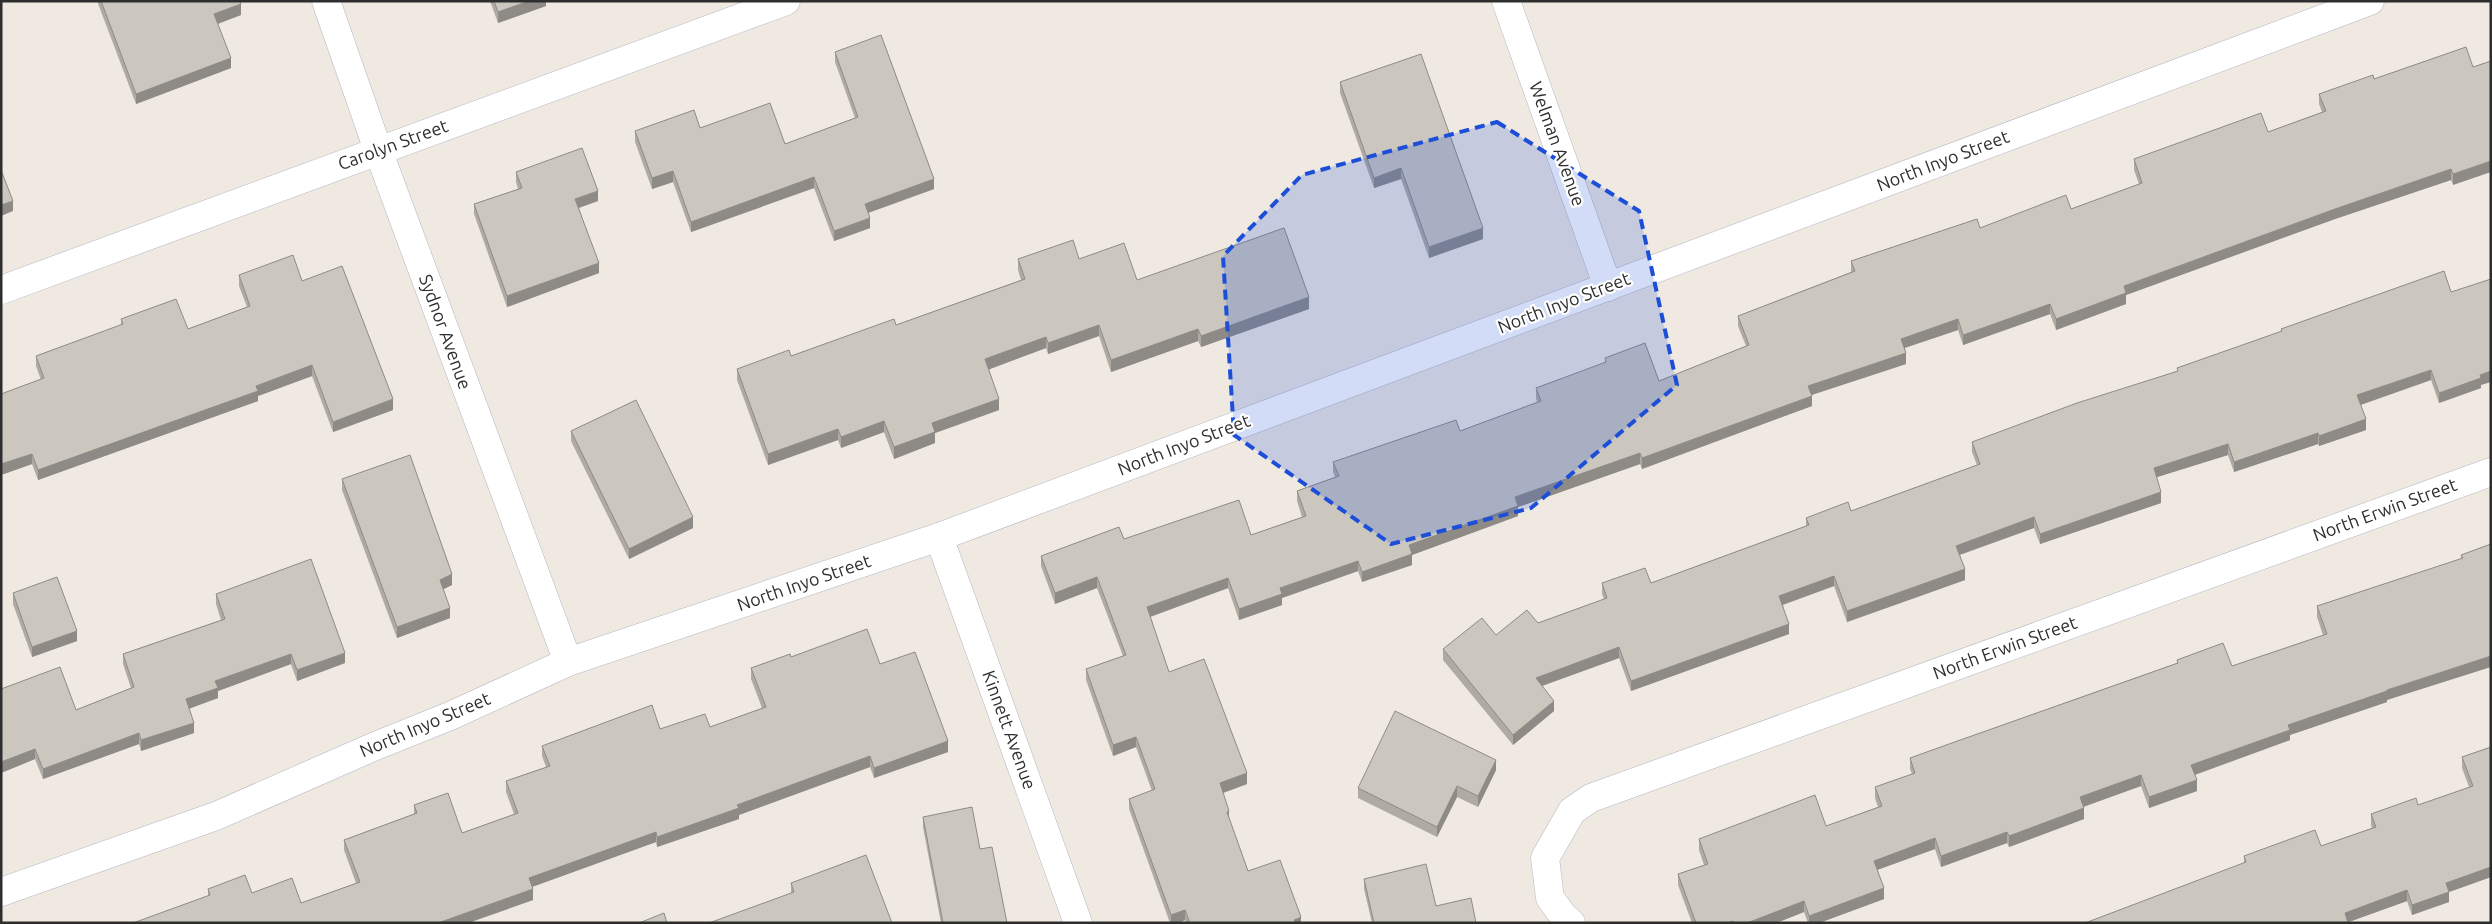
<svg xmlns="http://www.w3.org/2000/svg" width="2492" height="924" viewBox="0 0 2492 924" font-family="Ubuntu,sans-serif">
<rect width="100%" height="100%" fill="#efe9e1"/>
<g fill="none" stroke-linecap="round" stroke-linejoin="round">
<defs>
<g id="minor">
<polyline points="326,1 378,150 568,662"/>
<polyline points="1506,1 1608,287"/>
<polyline points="1,290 786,1"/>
<polyline points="939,537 1078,923"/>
<polyline points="1,892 216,816 373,747 450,716 568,662 939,537 2370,1"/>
<polyline points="1571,923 1564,917 1550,898 1545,858 1572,811 1591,798 2491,472"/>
</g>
</defs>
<use href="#minor" stroke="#b4b7c1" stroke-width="29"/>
<use href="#minor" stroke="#fff" stroke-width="28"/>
</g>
<g fill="#afaba4">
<polygon points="97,1 240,1 241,15 218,24 231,68 136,104"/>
<polygon points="490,1 546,1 546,6 498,23"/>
<polygon points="2466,47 2453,185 2451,180 2335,219 2126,295 2126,304 2056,330 2050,314 1963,345 1958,330 1905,348 1906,364 1812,395 1812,406 1642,469 1640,464 1518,507 1518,516 1412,555 1412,565 1362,582 1358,571 1282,598 1282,605 1239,620 1228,588 1150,617 1169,672 1247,784 1223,793 1229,820 1248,871 1301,923 1186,923 1185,920 1179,923 1170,923 1129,809 1129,799 1152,791 1136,747 1113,756 1086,680 1086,669 1123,656 1097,588 1055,604 1041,566 1041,556 1124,539 1251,535 1302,517 1297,501 1297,491 1335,477 1333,472 1333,462 1460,431 1537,402 1536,398 1536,388 1605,363 1605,358 1659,381 1746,346 1738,326 1738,316 1851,272 1851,261 1980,228 2071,209 2139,184 2134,170 2134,159 2268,132 2322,112 2319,104 2319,94 2374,79"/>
<polygon points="835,52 934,189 868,213 870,228 834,241 814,188 691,232 673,182 652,189 635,142 635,131 700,128 785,144 855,118 835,62"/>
<polygon points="1340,82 1483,239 1429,258 1401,179 1374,188 1340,93"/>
<polygon points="516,172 598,201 579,208 599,273 507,307 474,214 474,204 518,189 516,182"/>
<polygon points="1018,259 1079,259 1137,280 1309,309 1201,347 1198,341 1111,372 1099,336 1048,354 1046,348 989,369 999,410 935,433 935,443 894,459 884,432 841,448 838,440 768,465 737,380 737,369 791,356 896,325 1021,280 1018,270"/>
<polygon points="239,275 302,281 393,410 333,432 312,376 258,396 258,401 38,480 32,464 1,475 41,380 36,366 36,356 121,325 121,319 188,329 247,307 239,286"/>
<polygon points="2371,297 2481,385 2481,388 2439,403 2431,380 2361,405 2366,430 2319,446 2318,444 2234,472 2228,455 2157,477 2161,503 2040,544 2034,528 1960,555 1965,580 1847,622 1834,586 1783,605 1789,634 1631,691 1619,658 1542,686 1554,711 1513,745 1443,660 1443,649 1538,623 1604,599 1602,594 1602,583 1651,583 1806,526 1806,518 1851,511 1977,465 1972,452 1972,442 2177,371 2177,368 2281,332 2281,329"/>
<polygon points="571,431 693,528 629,559 571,441"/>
<polygon points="342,479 452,585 443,589 450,618 397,638 342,490"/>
<polygon points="2491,544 2387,700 2387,702 2290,735 2290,740 2195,775 2197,791 2149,808 2141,786 2083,807 2084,819 2009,847 2007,843 1941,867 1935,849 1877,870 1884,899 1819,923 1808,923 1804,912 1776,923 1692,923 1678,885 1678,874 1704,865 1699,850 1699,839 1826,826 1878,807 1875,798 1875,787 1912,774 1910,769 1910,758 2177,663 2177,660 2232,666 2323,635 2317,617 2317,606 2461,559 2461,555"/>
<polygon points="13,593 77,641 32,657 13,604"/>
<polygon points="216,594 345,663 297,681 291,664 218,691 218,698 189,708 194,733 141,751 139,744 43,779 35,759 1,773 76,710 131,688 123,664 123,654 221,620 216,604"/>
<polygon points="791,657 880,664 948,752 874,778 870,767 739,815 739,819 657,847 656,842 532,887 533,900 468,923 208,896 208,889 252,893 301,903 356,883 344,850 344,840 414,814 414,805 462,833 514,814 506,792 506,781 546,767 542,756 542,746 660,729 710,727 762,708 751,679 751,668"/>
<polygon points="2491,747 2491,877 2449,892 2449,902 2412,915 2407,901 2348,922 2244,863 2244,856 2321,846 2372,828 2371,825 2371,814 2418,805 2469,787 2462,768 2462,757"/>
<polygon points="1496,770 1478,807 1457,797 1437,837 1358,798 1358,788"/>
<polygon points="923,817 980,849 1007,923 941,923 923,827"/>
<polygon points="1364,879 1436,906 1476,923 1372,923 1364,889"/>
<polygon points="791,883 892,923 791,893"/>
</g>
<g fill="#8e8b86">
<polygon points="529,1 546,1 546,6 498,23 498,12"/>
<polygon points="241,4 241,15 214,25 214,14"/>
<polygon points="231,58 231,68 136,104 136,94"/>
<polygon points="2491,161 2491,172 2453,185 2453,174"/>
<polygon points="1401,168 1401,179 1374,188 1374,178"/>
<polygon points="2451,169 2451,180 2335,219 2126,295 2126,304 2056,330 2056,319 2124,286 2335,209"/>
<polygon points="673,171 673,182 652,189 652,178"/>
<polygon points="814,177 814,188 691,232 691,222"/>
<polygon points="934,179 934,189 865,214 865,204"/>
<polygon points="598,191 598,201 575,209 575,199"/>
<polygon points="13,201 13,211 1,216 1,205"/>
<polygon points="870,218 870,228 834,241 834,231"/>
<polygon points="1483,228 1483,239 1429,258 1429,247"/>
<polygon points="599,263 599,273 507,307 507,296"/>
<polygon points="1309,297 1309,309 1201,347 1201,336"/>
<polygon points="2050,304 2050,314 1963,345 1963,335"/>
<polygon points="1958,319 1958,330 1901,349 1901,339"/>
<polygon points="1099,325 1099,336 1048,354 1048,343"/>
<polygon points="1198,329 1198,341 1111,372 1111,360"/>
<polygon points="1046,337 1046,348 985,371 985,359"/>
<polygon points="1906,353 1906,364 1808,396 1808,386"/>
<polygon points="312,365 312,376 258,396 258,401 38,480 38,470"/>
<polygon points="2431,370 2431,380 2357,406 2357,395"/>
<polygon points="2491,371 2491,382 2481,385 2481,388 2439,403 2439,393 2480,375"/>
<polygon points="1812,396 1812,406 1642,469 1642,458"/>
<polygon points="393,399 393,410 333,432 333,422"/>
<polygon points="999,399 999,410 935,433 935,443 894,459 894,447 932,423"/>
<polygon points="2366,419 2366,430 2319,446 2319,436"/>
<polygon points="884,421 884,432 841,448 841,437"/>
<polygon points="838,429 838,440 768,465 768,454"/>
<polygon points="2318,433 2318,444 2234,472 2234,462"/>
<polygon points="2228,444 2228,455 2154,478 2154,468"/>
<polygon points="1640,453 1640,464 1518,507 1518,516 1412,555 1412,565 1362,582 1362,572 1409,545 1515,497"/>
<polygon points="32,454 32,464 1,475 1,464"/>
<polygon points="2161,492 2161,503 2040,544 2040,534"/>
<polygon points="693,517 693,528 629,559 629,549"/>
<polygon points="2034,517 2034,528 1956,556 1956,546"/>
<polygon points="1358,561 1358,571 1282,598 1282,605 1239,620 1239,609 1280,588"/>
<polygon points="1965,569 1965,580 1847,622 1847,611"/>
<polygon points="452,574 452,585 440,591 440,580"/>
<polygon points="1834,576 1834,586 1779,606 1779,596"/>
<polygon points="1097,577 1097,588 1055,604 1055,593"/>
<polygon points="1228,578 1228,588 1147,618 1147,607"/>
<polygon points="450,608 450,618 397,638 397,627"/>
<polygon points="1789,624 1789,634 1631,691 1631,681"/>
<polygon points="77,631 77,641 32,657 32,647"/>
<polygon points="1619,647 1619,658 1536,688 1536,678"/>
<polygon points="345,653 345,663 297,681 297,670"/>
<polygon points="291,654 291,664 218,691 218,698 186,710 186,699 215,681"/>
<polygon points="2491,656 2491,667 2387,700 2387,702 2290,735 2290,740 2191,776 2191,765 2288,725 2387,690"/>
<polygon points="1554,701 1554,711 1513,745 1513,735"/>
<polygon points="194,723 194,733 141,751 141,740"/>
<polygon points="139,733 139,744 43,779 43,769"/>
<polygon points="1136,737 1136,747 1113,756 1113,745"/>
<polygon points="948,741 948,752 874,778 874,768"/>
<polygon points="35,749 35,759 1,773 1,762"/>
<polygon points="870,756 870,767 739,815 739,819 657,847 657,837 737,805"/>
<polygon points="1496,760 1496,770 1478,807 1478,796"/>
<polygon points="1247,773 1247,784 1220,794 1220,783"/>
<polygon points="2141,775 2141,786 2080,808 2080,797"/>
<polygon points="2197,780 2197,791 2149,808 2149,797"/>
<polygon points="1457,786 1457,797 1437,837 1437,827"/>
<polygon points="2084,808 2084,819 2009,847 2009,836"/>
<polygon points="1229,811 1229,821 1227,812"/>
<polygon points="656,832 656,842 529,888 529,878"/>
<polygon points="2007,832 2007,843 1941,867 1941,856"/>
<polygon points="1935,838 1935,849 1874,871 1874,861"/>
<polygon points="2491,867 2491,877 2449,892 2449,902 2412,915 2412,905 2446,883"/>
<polygon points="1884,888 1884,899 1819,923 1809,923 1809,916"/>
<polygon points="533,889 533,900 468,923 438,923"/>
<polygon points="2407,890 2407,901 2346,923 2345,913"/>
<polygon points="1804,901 1804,912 1776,923 1747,923"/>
<polygon points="1185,910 1185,920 1179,923 1171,923 1171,915"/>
<polygon points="1301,917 1301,923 1294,923 1294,920"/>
</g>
<g fill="#cbc7bf" stroke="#8e8b86">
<polygon points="101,1 240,1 241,4 214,14 231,58 136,94"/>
<polygon points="494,1 529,1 498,12"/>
<polygon points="881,35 934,179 865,204 870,218 834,231 814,177 691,222 673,171 652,178 635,131 694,110 700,128 770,103 785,144 858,117 835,52"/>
<polygon points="2466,47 2473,67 2491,61 2491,161 2453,174 2451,169 2335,209 2124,286 2126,293 2056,319 2050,304 1963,335 1958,319 1901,339 1906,353 1808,386 1812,396 1642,458 1640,453 1515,497 1518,506 1409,545 1412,554 1362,572 1358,561 1280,588 1282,594 1239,609 1228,578 1147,607 1169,672 1204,659 1247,773 1220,783 1229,811 1227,812 1248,871 1280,860 1301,917 1294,920 1296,923 1190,923 1185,910 1171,915 1129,799 1155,789 1136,737 1113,745 1086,669 1126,655 1097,577 1055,593 1041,556 1119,527 1124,539 1239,500 1251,535 1306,516 1297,491 1339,476 1333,462 1456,420 1460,431 1541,401 1536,388 1606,362 1605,358 1645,343 1659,381 1749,345 1738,316 1855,271 1851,261 1977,219 1980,228 2066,195 2071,209 2142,183 2134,159 2261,113 2268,132 2326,111 2319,94 2373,75 2374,79"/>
<polygon points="1421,54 1483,228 1429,247 1401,168 1374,178 1340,82"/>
<polygon points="582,148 598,191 575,199 599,263 507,296 474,204 522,188 516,172"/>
<polygon points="1,170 13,201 1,205"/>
<polygon points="1284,228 1309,297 1201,336 1198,329 1111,360 1099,325 1048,343 1046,337 985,359 999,399 932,423 935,432 894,447 884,421 841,437 838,429 768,454 737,369 789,350 791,356 894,319 896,325 1025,279 1018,259 1073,240 1079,259 1124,243 1137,280"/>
<polygon points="293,255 302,281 342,266 393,399 333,422 312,365 256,386 258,391 38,470 32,454 1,464 1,394 44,378 36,356 123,324 121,319 176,299 188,329 250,306 239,275"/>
<polygon points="2444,271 2451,292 2491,279 2491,371 2480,375 2481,378 2439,393 2431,370 2357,395 2366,419 2319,436 2318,433 2234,462 2228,444 2154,468 2161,492 2040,534 2034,517 1956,546 1965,569 1847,611 1834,576 1779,596 1789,624 1631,681 1619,647 1536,678 1554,701 1513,735 1443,649 1482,618 1496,635 1527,610 1538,623 1607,598 1602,583 1645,568 1651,583 1809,525 1806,518 1848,502 1851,511 1980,464 1972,442 2077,403 2178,371 2177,368 2282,331 2281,329"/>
<polygon points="636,400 693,517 629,549 571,431"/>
<polygon points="410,455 452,574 440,580 450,608 397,627 342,479"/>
<polygon points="2491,544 2491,656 2387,690 2387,691 2288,725 2290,730 2191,765 2197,780 2149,797 2141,775 2080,797 2084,808 2009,836 2007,832 1941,856 1935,838 1874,861 1884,888 1809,916 1804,901 1747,923 1733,923 1733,921 1729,923 1696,923 1678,874 1708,864 1699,839 1815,795 1826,826 1882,806 1875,787 1915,773 1910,758 1949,744 2178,663 2177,660 2223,643 2232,666 2327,634 2317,606 2463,558 2461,555"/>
<polygon points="311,559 345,653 297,670 291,654 215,681 218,688 186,699 194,723 141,740 139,733 43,769 35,749 1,762 1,689 60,667 76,710 134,687 123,654 225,619 216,594"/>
<polygon points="57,577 77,631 32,647 13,593"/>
<polygon points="867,629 880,664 915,652 948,741 874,768 870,756 737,805 739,808 657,837 656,832 529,878 533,889 438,923 133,923 210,895 208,889 245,875 252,893 292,878 301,903 360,882 344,840 417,813 414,805 448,793 462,833 518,813 506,781 550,766 542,746 652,705 660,729 705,714 710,727 766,707 751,668 790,654 791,657"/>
<polygon points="1395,711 1496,760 1478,796 1457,786 1437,827 1358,788"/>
<polygon points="2491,747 2491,867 2446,883 2449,892 2412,905 2407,890 2345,913 2348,923 2085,923 2246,862 2244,856 2315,830 2321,846 2376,827 2371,814 2416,798 2418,805 2473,786 2462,757"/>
<polygon points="972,807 980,849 992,847 1007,923 943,923 923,817"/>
<polygon points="866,855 892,923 709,923 794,892 791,883"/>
<polygon points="1426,864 1436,906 1471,898 1476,923 1374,923 1364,879"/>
<polygon points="664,913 667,923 639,923"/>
</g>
<path fill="#1d4ed8" fill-opacity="0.2" stroke="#1d4ed8" stroke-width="4" stroke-dasharray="10 6" stroke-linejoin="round" d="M 1497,122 L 1639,211 L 1677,385 L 1531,508 L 1391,544 L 1234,435 L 1223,256 L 1302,175 Z"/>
<g text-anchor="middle" stroke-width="4.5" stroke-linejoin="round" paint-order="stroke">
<g font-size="18" fill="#2e2e2e" stroke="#fff">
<text transform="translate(1557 144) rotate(70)" y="6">Welman Avenue</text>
<text transform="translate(393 145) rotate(-20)" y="6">Carolyn Street</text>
<text transform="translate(1943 161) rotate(-21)" y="6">North Inyo Street</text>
<text transform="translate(1564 303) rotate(-21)" y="6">North Inyo Street</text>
<text transform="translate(445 332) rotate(70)" y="6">Sydnor Avenue</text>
<text transform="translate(1184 445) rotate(-21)" y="6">North Inyo Street</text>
<text transform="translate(2385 510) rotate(-20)" y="6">North Erwin Street</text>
<text transform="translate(804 583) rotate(-19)" y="6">North Inyo Street</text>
<text transform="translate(2005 648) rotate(-20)" y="6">North Erwin Street</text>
<text transform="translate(425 725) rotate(-23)" y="6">North Inyo Street</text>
<text transform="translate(1009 730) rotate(70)" y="6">Kinnett Avenue</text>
</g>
</g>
<rect width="2492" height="924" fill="none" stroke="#2e2e2e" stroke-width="5"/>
</svg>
